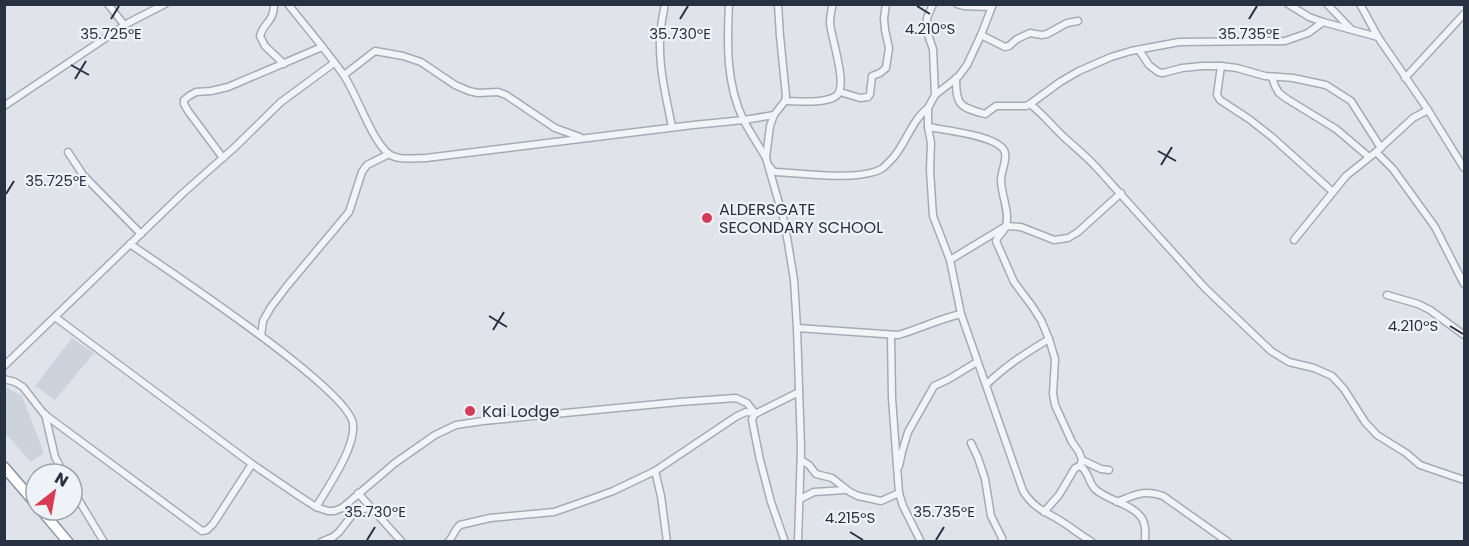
<svg xmlns="http://www.w3.org/2000/svg" width="1469" height="546" viewBox="0 0 1469 546" font-family="Poppins,sans-serif">
<rect width="100%" height="100%" fill="#e0e4ea"/>
<g fill="#cdd3dc">
<polygon points="72,338 94,353 55,400 35,386"/>
<polygon points="5,387 22,396 44,453 31,462 5,433"/>
</g>
<g fill="none" stroke-linecap="round" stroke-linejoin="round">
<defs>
<g id="minor">
<polyline points="108,4 125,26"/>
<path d="M 274,4 C 274,23 264,21 260,36 L 265,46 L 284,64"/>
<path d="M 288,4 C 306,27 326,50 343,74 C 357,94 371,140 389,154 C 399,161 414,158 426,158 L 693,125 L 744,120 L 774,115"/>
<path d="M 665,4 C 662,19 659,33 660,47 C 660,74 667,101 672,127"/>
<path d="M 729,4 C 727,44 726,85 744,121 C 751,134 759,146 766,158"/>
<polyline points="778,4 780,36 786,96 785,101 774,115 770,126 766,158 783,217 788,243 794,280 797,328 801,448 798,542"/>
<polyline points="933,4 927,18 927,26 928,35 933,49 935,95"/>
<polyline points="957,4 964,6 991,7"/>
<path d="M 993,4 L 981,35 L 967,65 L 958,77 L 935,95 L 928,108 L 928,127 L 931,143 L 930,170 L 933,216 L 950,260 L 961,314 L 1023,491 C 1035,510 1046,511 1064,523 C 1073,529 1082,536 1092,542"/>
<polyline points="1288,4 1309,17 1323,22 1378,37"/>
<polyline points="1327,4 1350,28"/>
<polyline points="1360,4 1378,37 1428,110 1464,168"/>
<polyline points="981,35 1005,47 1009,46 1017,39 1030,33 1042,35 1047,34 1067,23 1078,21"/>
<polyline points="1139,50 1149,65 1158,72 1163,73 1182,68 1202,66 1221,66 1237,68 1265,76 1293,78 1326,85 1351,101 1381,148"/>
<polyline points="1221,66 1217,95 1220,100 1249,119 1272,137 1333,192"/>
<polyline points="344,75 375,51 403,56 421,62 455,85 469,91 478,93 498,92 506,95 555,128 580,137"/>
<polyline points="1272,77 1275,86 1279,93 1287,99 1336,129 1369,157"/>
<path d="M 956,78 C 956,105 959,107 985,114 L 996,106 L 1026,106 L 1030,104 L 1060,82 L 1079,71 L 1111,57 L 1131,51 L 1179,42 L 1285,41 L 1308,33 L 1323,22"/>
<polyline points="1405,78 1464,14"/>
<polyline points="840,92 860,98 868,97 870,94 872,76 880,73 886,68 889,48 885,30 884,18 886,4"/>
<path d="M 785,101 C 798,101 825,104 836,96 C 849,87 831,38 830,23 C 830,17 831,11 833,4"/>
<path d="M 1030,104 C 1044,115 1053,127 1065,138 C 1076,148 1087,157 1097,168 L 1205,288 L 1271,351 L 1289,362 L 1314,368 L 1332,376 L 1344,389 L 1365,422 L 1377,435 L 1406,453 L 1420,465 L 1464,480"/>
<polyline points="4,106 128,23 165,4"/>
<path d="M 928,127 C 944,130 1002,136 1005,153 C 1007,161 1001,171 1001,180 C 1001,195 1010,211 1006,226 C 1004,232 998,235 996,241 L 1014,282 L 1032,306 L 1041,320 L 1049,339 L 1055,359 L 1053,394 L 1055,405 L 1072,442 L 1079,452 L 1082,460 L 1080,466"/>
<polyline points="68,152 83,175 141,234"/>
<polyline points="1376,152 1393,169 1435,227 1464,284"/>
<polyline points="223,158 188,111 184,104 184,100 189,96 196,92 211,91 228,87 322,47"/>
<path d="M 770,167 L 773,171 L 776,172 C 803,173 860,182 883,168 C 886,165 890,161 893,158 C 906,143 912,120 928,108"/>
<polyline points="1294,240 1346,176 1376,152 1413,118 1428,110"/>
<path d="M 130,244 C 166,269 350,390 353,424 C 356,447 328,487 316,507"/>
<polyline points="950,260 1006,226 1021,227 1054,240 1068,238 1078,232 1121,193"/>
<polyline points="1387,295 1418,304 1430,310 1464,335"/>
<polyline points="55,317 252,464 299,496 316,507 328,511 334,511 342,508 395,463 435,435 456,425 483,421 679,402 736,398 747,403 755,413 757,413 799,392"/>
<path d="M 797,328 L 898,335 C 919,329 939,319 961,314"/>
<polyline points="891,335 892,398 899,493 903,506 921,542"/>
<polyline points="261,336 263,321 271,307 287,286 349,212 362,172 367,165 389,154"/>
<polyline points="4,366 182,194 234,148 281,102 334,63"/>
<polyline points="4,379 15,382 23,387 44,414 202,531 207,530 213,524 252,464"/>
<path d="M 986,385 C 1005,366 1026,353 1049,339"/>
<polyline points="45,414 55,457 64,474"/>
<polyline points="971,443 978,458 985,479 991,516 1002,538 1003,542"/>
<polyline points="801,460 809,465 816,474 832,478 850,492 858,496 881,501 899,493"/>
<polyline points="1082,460 1101,469 1109,470"/>
<polyline points="899,466 902,452 908,432 934,386 949,379 977,362"/>
<polyline points="655,471 661,496 667,542"/>
<polyline points="72,489 104,542"/>
<polyline points="358,493 402,542"/>
<polyline points="800,499 814,492 845,490"/>
<path d="M 1117,502 C 1135,495 1144,489 1163,496 L 1228,542"/>
<polyline points="342,508 356,510 371,508"/>
<path d="M 1044,512 L 1059,495 L 1075,468 L 1080,466 C 1089,471 1088,482 1095,489 C 1107,501 1139,505 1144,523 C 1146,529 1145,535 1145,542"/>
<polyline points="321,542 333,537 339,532 356,510"/>
<path d="M 448,542 C 453,537 455,529 460,525 L 490,518 L 554,512 L 594,498 L 613,491 L 655,471 L 737,416 L 746,412 L 755,413 L 752,420 L 760,460 L 771,502 L 785,542"/>
</g>
<g id="highway">
<polyline points="4,467 36,504"/>
<polyline points="41,510 68,542"/>
</g>
</defs>
<use href="#minor" stroke="#a5abb4" stroke-width="9"/>
<use href="#highway" stroke="#8691a1" stroke-width="12"/>
<use href="#minor" stroke="#f3f4f8" stroke-width="6"/>
<use href="#highway" stroke="#fff" stroke-width="9"/>
</g>
<path fill="none" stroke="#273142" stroke-width="2" d="M 917,6 L 930,14M 111,19 L 119,6M 680,19 L 688,6M 1249,19 L 1257,6M 71,65 L 89,75M 75,79 L 86,61M 1158,151 L 1176,161M 1161,165 L 1172,147M 6,194 L 14,181M 489,316 L 507,327M 1450,326 L 1463,334M 493,330 L 504,312M 850,532 L 863,540M 367,540 L 375,527M 936,540 L 944,527"/>
<g fill="#d73c56" stroke="#eff3f7" stroke-width="2">
<circle cx="707" cy="218" r="6"/>
<circle cx="470" cy="411" r="6"/>
</g>
<g text-anchor="middle" stroke-width="4.5" stroke-linejoin="round" paint-order="stroke">
<g font-size="16" fill="#273142" stroke="#eff3f7" text-anchor="start">
<text x="719" y="215">ALDERSGATE<tspan x="719" dy="18">SECONDARY SCHOOL</tspan></text>
<text x="482" y="417">Kai Lodge</text>
</g>
</g>
<g font-size="15" text-anchor="middle" fill="#273142" stroke="#eff3f7" stroke-width="4.5" stroke-linejoin="round" paint-order="stroke">
<text x="930" y="34">4.210°S</text>
<text x="680" y="39">35.730°E</text>
<text x="1249" y="39">35.735°E</text>
<text x="111" y="39">35.725°E</text>
<text x="56" y="186">35.725°E</text>
<text x="1413" y="331">4.210°S</text>
<text x="375" y="517">35.730°E</text>
<text x="944" y="517">35.735°E</text>
<text x="850" y="523">4.215°S</text>
</g>
<rect width="1469" height="546" fill="none" stroke="#273142" stroke-width="12"/>
<g transform="translate(54 492) rotate(31)"><circle r="28" fill="#eff3f7" stroke="#9fa5af" stroke-width="1.5"/>
<path d="M0-4.5L10 22L0 15L-10 22Z" fill="#d73c56"/>
<text y="-9" font-size="16" font-weight="bold" text-anchor="middle" fill="#273142">N</text>
</g>
</svg>
